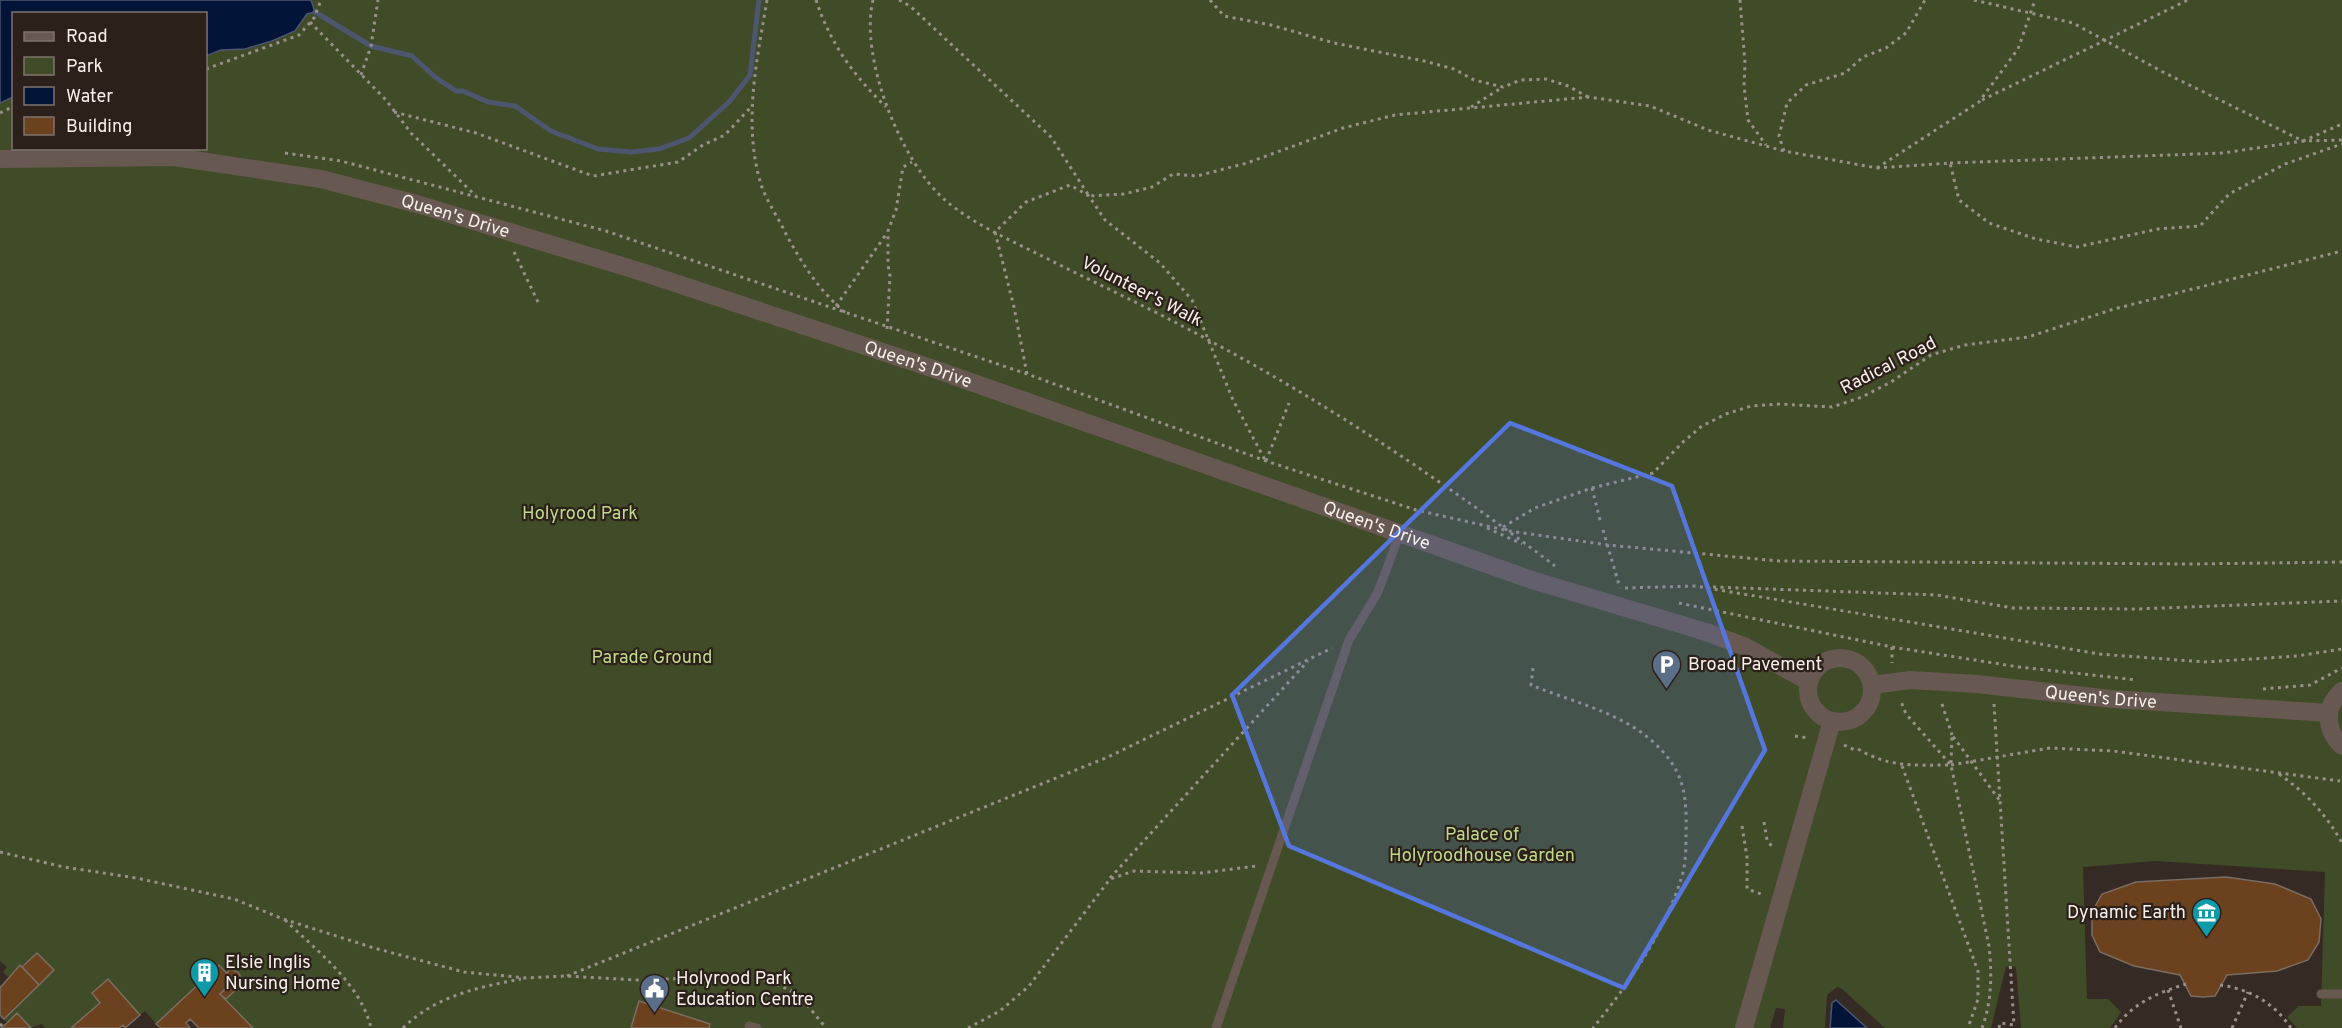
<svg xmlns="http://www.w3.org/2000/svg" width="2342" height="1028" viewBox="0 0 2342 1028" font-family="Overpass,sans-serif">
<rect width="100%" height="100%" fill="#362b24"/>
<path fill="#404b28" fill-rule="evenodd" d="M 0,0 L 2342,0 L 2342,1028 L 2297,1028 L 2287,1017 L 2299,1006 L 2321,1006 L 2325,872 L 2155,861 L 2083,867 L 2087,999 L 2108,999 L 2121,1012 L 2110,1028 L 2021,1028 L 2016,967 L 2006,966 L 1991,1028 L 1885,1028 L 1842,989 L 1837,987 L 1827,995 L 1825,1028 L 1783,1028 L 1785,1009 L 1776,1008 L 1770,1028 L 253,1028 L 226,999 L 244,982 L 242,976 L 233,970 L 227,973 L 219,965 L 156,1024 L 145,1011 L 140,1015 L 100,1003 L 71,1028 L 45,1028 L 41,1024 L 31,1028 L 17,1013 L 7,1023 L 4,1019 L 53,970 L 37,953 L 8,977 L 3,972 L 7,967 L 0,961 ZM 14,14 L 206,14 L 206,148 L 14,148 Z"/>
<g fill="#031439" stroke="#4c566e" stroke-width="1.5">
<polygon points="0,0 311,0 315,12 307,14 295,31 272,41 245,49 221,50 206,56 206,14 14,14 13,97 0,103"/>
<polygon points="1836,1000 1837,1001 1867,1028 1830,1028 1832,1003"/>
</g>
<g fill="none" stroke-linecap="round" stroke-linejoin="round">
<polyline stroke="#4c566e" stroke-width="5" points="315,12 371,46 412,56 435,77 456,91 463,91 488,102 515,106 551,131 598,149 631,152 659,149 689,138 730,101 750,75 759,0"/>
</g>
<g fill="#6b411e" stroke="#7a6d63" stroke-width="1.5">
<polygon points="2226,877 2275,884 2311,899 2321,919 2319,942 2308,960 2277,971 2227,975 2215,996 2203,997 2191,996 2180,975 2134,966 2100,952 2092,935 2092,912 2102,894 2136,882"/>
<polygon points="37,953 54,970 39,985 22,967"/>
<polygon points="20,965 39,985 4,1019 0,1015 0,988"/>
<polygon points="219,965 234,981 220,994 253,1028 199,1028 190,1019 186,1023 190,1028 161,1028 156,1024"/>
<polygon points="230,969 238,972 244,982 226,999 220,994 234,981 227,973"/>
<polygon points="108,979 140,1015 125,1028 123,1025 119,1028 71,1028 100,1003 92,993"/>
<polygon points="639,1001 710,1024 709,1028 631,1028"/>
<polygon points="17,1013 31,1028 1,1028 7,1023"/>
</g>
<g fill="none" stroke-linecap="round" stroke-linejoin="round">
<g stroke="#99908a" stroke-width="3" stroke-dasharray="3 4.5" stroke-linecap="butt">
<path d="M 767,0 C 757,60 743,121 760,181 C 765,199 778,217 786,234 C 802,264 820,292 847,314"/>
<path d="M 816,0 C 830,43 853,75 886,107"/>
<path d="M 873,0 C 859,57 901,162 945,200 C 973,224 1010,240 1042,256 C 1099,285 1158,312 1214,343 C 1333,407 1447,484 1555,566"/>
<polyline points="899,0 910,6 1051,137 1089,196 1124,194 1152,187 1173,174 1197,176 1247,163 1343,128 1395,115 1589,97 1650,106 1708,130 1784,151 1877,168 1950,163 1959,200 1989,223 2036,239 2077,247 2158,229 2200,226 2229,194 2285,164 2342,144"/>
<polyline points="1210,0 1224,16 1271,25 1334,43 1424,61 1454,69 1474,80 1503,87 1521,80 1546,79 1568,86 1588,97"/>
<polyline points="1740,0 1745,63 1744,86 1748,120 1766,145"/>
<polyline points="1974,0 2073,23 2163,72 2303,141 2342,124"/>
<polyline points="310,22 386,100 411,133 476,196"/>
<polyline points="206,69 299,35 314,18 321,0"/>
<polyline points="361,75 371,46 378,0"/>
<polyline points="1982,100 2188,0"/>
<polyline points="1471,107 1503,87"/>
<polyline points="394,112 476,133 593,176 678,162 703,145 725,135 751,107"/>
<polyline points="0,113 14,106"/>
<polyline points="1784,151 1779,136 1787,103 1806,85 1845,73 1863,57 1886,48 1906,33 1925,0"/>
<polyline points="285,153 341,161 606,231 1027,374 1266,461 1416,510 1509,531 1608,545 1779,561 2191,564 2342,562"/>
<polyline points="1950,163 2223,153 2303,141 2342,140"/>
<polyline points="1877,168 1979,102 2018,49 2035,0"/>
<polyline points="514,252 539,304"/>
<polyline points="836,306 887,233"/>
<polyline points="887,329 890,276 888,265 888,231 896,210 903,167 912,162"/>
<polyline points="1027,374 1014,307 995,232 1026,202 1070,185 1089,196 1105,220 1160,263 1192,300 1233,400 1265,460"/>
<polyline points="1266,461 1289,403"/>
<polyline points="1592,488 1601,524"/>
<polyline points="1503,527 1535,508 1592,488 1653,473 1683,442 1702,426 1726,414 1751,406 1779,404 1832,407 1862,397 1891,382 1931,355 1965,345 2028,337 2114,309 2342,251"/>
<polyline points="1487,528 1522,544"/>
<polyline points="1603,530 1620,588"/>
<polyline points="1713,587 1937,595 2013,608 2137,609 2342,601"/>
<polyline points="1625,588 1696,586 2099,654 2205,662 2297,656 2342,649"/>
<polyline points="1679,603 1892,647 2019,667 2137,680"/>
<polyline points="1892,647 1892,663"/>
<path d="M 1533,668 L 1531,685 C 1570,701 1619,712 1651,740 C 1684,769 1687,793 1686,834 C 1686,848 1686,866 1681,879 C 1664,933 1628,985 1593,1028"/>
<polyline points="2263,689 2310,685 2342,668"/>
<polyline points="1942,704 1952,735"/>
<polyline points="1994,704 2014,1025"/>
<polyline points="1795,736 1808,738"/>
<polyline points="1844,745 1857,751"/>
<path d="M 1858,749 C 1890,768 1915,765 1951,765 L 1906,714 L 1900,699"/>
<polyline points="1951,765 2050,748 2113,751 2340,781"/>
<polyline points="1902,766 1978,971 1978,999 1968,1028"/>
<path d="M 2279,774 C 2306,793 2326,814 2342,843"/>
<polyline points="1764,822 1767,840 1774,849"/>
<polyline points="1742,826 1747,857 1747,889 1761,894"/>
<polyline points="0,852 64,867 136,878 234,899 283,919 374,948 464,972 526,978 565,976 637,980 755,976 790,990 804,1001 826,1028"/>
<polyline points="1110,878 1308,661"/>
<path d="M 285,920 C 316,950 361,984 371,1028"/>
<polyline points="567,976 1108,757 1332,648"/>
<path d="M 2220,985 C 2250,989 2274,1003 2291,1028"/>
<polyline points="2168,990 2181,1028"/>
<polyline points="0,1026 3,1023 5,1025"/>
<path d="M 403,1028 C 435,996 479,987 521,979"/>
<polyline points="968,1028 1000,1011 1029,986 1110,879 1134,871 1201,873 1257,866"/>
<path d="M 1982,1028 C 1992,1001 1992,974 1989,946 L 1951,765 L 1952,735 L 2000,801"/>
<polyline points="1999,1028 2000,1023 2014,1025 2014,1028"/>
<path d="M 2115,1028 C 2133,1003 2157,993 2186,984"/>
<polyline points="2232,1028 2248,992"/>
</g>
<g stroke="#675951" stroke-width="9">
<polyline points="2321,994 2342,994"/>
<polyline points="749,1026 757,1028"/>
<polyline points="1216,1028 1349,640 1378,592 1400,533"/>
</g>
<g stroke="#675951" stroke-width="18">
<path id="s1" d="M 0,159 L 174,157 L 321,179 L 417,204 L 642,272 L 937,370 L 1532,580 L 1706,632 L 1746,647 L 1809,682"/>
<circle cx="1840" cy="690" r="32"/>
<path id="s2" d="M 1872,685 L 1910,680 L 1977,684 L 2112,699 L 2329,713"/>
<path d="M 2342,691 C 2324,707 2325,730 2342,746"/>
<polyline points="1744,1028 1832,721"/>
</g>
</g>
<path fill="#5476dd" fill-opacity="0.2" stroke="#5476dd" stroke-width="4.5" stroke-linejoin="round" d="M 1510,423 L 1672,486 L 1765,750 L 1624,988 L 1289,846 L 1232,695 Z"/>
<defs>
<symbol id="parking-pin" viewBox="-11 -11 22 30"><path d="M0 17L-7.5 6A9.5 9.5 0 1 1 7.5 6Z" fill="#5c6f8a" stroke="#2c211a"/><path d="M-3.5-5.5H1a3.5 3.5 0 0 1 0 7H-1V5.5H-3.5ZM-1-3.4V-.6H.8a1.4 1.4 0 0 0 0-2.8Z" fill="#fff"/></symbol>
<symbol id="museum-pin" viewBox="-11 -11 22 30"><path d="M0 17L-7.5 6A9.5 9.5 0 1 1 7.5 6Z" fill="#0f9aa8" stroke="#2c211a"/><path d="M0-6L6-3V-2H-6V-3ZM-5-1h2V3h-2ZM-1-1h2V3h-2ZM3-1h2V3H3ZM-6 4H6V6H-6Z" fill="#fff"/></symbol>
<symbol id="building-pin" viewBox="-11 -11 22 30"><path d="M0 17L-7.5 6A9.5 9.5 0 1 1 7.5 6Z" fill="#0f9aa8" stroke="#2c211a"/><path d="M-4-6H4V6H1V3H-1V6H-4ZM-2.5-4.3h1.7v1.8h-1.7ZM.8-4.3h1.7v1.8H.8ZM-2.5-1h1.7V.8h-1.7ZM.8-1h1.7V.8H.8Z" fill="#fff"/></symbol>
<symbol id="civic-pin" viewBox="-11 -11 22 30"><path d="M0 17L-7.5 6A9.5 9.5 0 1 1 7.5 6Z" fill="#5c6f8a" stroke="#2c211a"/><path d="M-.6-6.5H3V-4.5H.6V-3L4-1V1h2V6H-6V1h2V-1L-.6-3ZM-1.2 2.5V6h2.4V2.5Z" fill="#fff"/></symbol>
</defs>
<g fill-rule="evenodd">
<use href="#parking-pin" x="1650" y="648" width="33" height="45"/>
<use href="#museum-pin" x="2190" y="896" width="33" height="45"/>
<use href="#building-pin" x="188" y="956" width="33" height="45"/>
<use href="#civic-pin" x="638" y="972" width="33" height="45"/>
</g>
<g text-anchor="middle" stroke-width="4.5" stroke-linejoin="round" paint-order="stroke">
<g font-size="18" fill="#f8f0eb" stroke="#2c211a">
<text dy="6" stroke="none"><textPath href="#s1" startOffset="462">Queen's Drive</textPath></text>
<text transform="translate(1142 291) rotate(27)" y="6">Volunteer's Walk</text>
<text dy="6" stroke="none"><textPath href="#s1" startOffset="948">Queen's Drive</textPath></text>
<text transform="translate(1888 365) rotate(-27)" y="6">Radical Road</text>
<text dy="6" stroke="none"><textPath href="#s1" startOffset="1434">Queen's Drive</textPath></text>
<text dy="6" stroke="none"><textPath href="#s2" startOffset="230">Queen's Drive</textPath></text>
</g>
<g font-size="18" fill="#c0da8b" stroke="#2c211a">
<text x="580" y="519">Holyrood Park</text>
<text x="652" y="663">Parade Ground</text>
<text x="1482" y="840">Palace of<tspan x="1482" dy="21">Holyroodhouse Garden</tspan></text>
</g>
<g font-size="18" fill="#f8f0eb" stroke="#2c211a" text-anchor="start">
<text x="1688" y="670">Broad Pavement</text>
<text x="2186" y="918" text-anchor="end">Dynamic Earth</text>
<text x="225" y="968">Elsie Inglis<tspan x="225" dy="21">Nursing Home</tspan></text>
<text x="676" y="984">Holyrood Park<tspan x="676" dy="21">Education Centre</tspan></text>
</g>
</g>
<rect x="12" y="12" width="195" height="138" fill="#2c211a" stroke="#7e746e" stroke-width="1.5"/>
<rect x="24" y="32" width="30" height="9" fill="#675951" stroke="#7e746e" stroke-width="1.5"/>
<text x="66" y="42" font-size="18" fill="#f8f0eb">Road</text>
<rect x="24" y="57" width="30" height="18" fill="#404b28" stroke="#7e746e" stroke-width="1.5"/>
<text x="66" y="72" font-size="18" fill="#f8f0eb">Park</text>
<rect x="24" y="87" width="30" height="18" fill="#031439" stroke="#7e746e" stroke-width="1.5"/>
<text x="66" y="102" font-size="18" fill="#f8f0eb">Water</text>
<rect x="24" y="117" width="30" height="18" fill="#6b411e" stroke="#7e746e" stroke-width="1.5"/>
<text x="66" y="132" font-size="18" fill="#f8f0eb">Building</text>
</svg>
